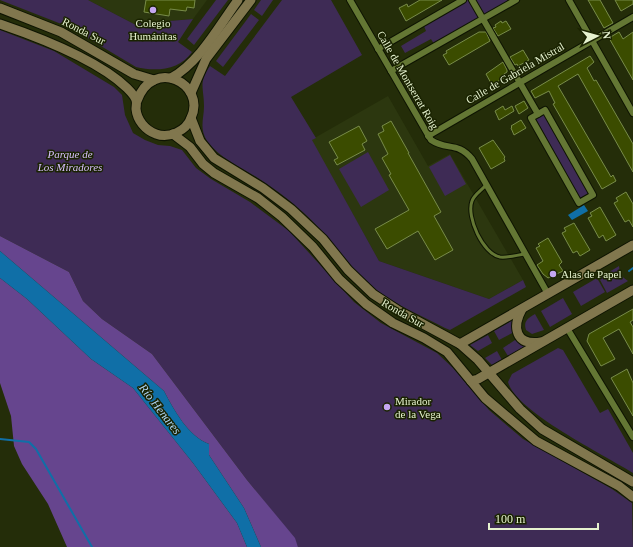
<svg xmlns="http://www.w3.org/2000/svg" width="633" height="547" viewBox="0 0 633 547" font-family="'Times New Roman',serif">
<rect width="100%" height="100%" fill="#242d09"/>
<g fill="#2c370f">
<polygon points="88,0 207,0 193,19 134,24"/>
<polygon points="388,96 428,166 450,154 523,280 489,299 379,261 311,140"/>
</g>
<g fill="#3e2b55">
<path d="M 0,0 L 88,0 L 134,24 L 193,19 L 178,42 L 192,52 C 180,70 156,72 136,67 L 69,27 Z"/>
<polygon points="216,0 228,0 194,45 187,39"/>
<polygon points="261,0 273,0 262,16 254,10"/>
<path d="M 282,0 L 331,0 L 362,55 L 291,97 L 316,138 L 312,140 L 379,261 L 489,299 L 523,280 L 526,287 L 450,330 L 445,328 C 418,314 390,303 367,282 C 342,259 324,229 297,207 C 286,197 273,188 261,180 C 243,168 220,159 207,141 C 199,128 204,119 204,106 C 204,88 198,83 210,66 L 225,76 Z"/>
<polygon points="468,0 479,18 434,44 431,39 405,53 401,46 426,31 424,26"/>
<polygon points="475,0 507,0 507,2 483,15"/>
<polygon points="251,14 259,20 223,67 216,61"/>
<polygon points="0,30 54,51 114,87 122,95 125,115 133,133 145,140 158,145 170,146 182,150 196,168 211,179 250,202 289,231 354,302 381,323 437,353 453,368 489,410 523,439 612,489 632,503 633,547 298,547 294,538 247,480 152,354 102,319 83,301 69,272 0,236"/>
<polygon points="544,114 589,193 580,198 536,119"/>
<polygon points="368,152 389,190 361,207 339,169"/>
<polygon points="450,155 466,184 445,196 429,167"/>
<polygon points="619,266 620,275 628,281 607,293 599,278"/>
<polygon points="597,278 605,292 581,306 573,292"/>
<polygon points="563,298 572,314 550,327 541,311"/>
<path d="M 535,314 L 544,330 L 532,334 L 526,330 C 523,321 528,318 535,314 Z"/>
<polygon points="513,320 514,332 499,340 494,331"/>
<polygon points="488,335 492,343 478,351 470,345"/>
<polygon points="518,338 528,345 508,356 503,348"/>
<path d="M 558,348 L 563,350 L 600,413 L 608,409 L 633,453 L 633,473 C 605,455 516,412 508,382 L 512,374 Z"/>
<polygon points="497,351 502,360 492,365 485,358"/>
</g>
<g fill="#66458e">
<path d="M 0,236 L 69,272 L 83,301 L 102,319 L 152,354 L 247,480 L 295,538 L 298,547 L 261,547 L 244,508 L 209,455 L 209,444 C 188,436 174,410 164,391 L 0,251 Z"/>
<polygon points="0,278 27,299 91,359 133,388 193,463 237,523 247,547 67,547 48,504 22,464 14,446 11,416 0,383"/>
</g>
<g fill="#106fa7">
<polygon points="584,205 588,211 572,220 568,215"/>
<path d="M 0,251 L 164,391 C 174,410 188,436 209,444 L 209,455 L 244,508 L 261,547 L 247,547 L 237,523 L 193,463 L 133,388 L 91,359 L 27,299 L 0,278 Z"/>
</g>
<g fill="none" stroke-linecap="round" stroke-linejoin="round">
<g stroke="#106fa7" stroke-width="2">
<polyline points="629,271 633,268"/>
<polyline points="0,439 29,442 36,449 92,547"/>
</g>
</g>
<g fill="#3b4c00" stroke="#788c49">
<polygon points="146,0 195,0 194,8 187,7 186,11 170,9 169,16 144,12"/>
<polygon points="420,0 442,0 406,21 399,8 407,4 408,7"/>
<polygon points="588,0 600,0 613,23 604,28"/>
<polygon points="615,0 633,0 633,4 621,11"/>
<polygon points="501,21 502,23 506,21 511,29 498,36 493,28 496,27 495,25"/>
<polygon points="479,32 486,32 490,41 449,65 443,55 447,53 446,51"/>
<polygon points="619,32 623,39 633,32 633,80 609,38"/>
<polygon points="523,50 529,60 518,66 517,64 515,65 510,57"/>
<polygon points="590,56 594,62 587,68 594,81 596,80 633,144 633,172 578,74 558,86 611,177 613,175 616,181 602,189 553,104 555,103 549,91 535,98 531,91"/>
<polygon points="503,62 507,70 507,72 504,74 505,77 492,85 486,74"/>
<polygon points="524,101 528,108 519,114 515,106"/>
<polygon points="503,106 505,110 512,106 514,111 499,120 495,111"/>
<polygon points="521,120 526,128 514,135 511,128 512,127 511,126"/>
<polygon points="391,121 409,153 408,153 441,212 434,216 453,250 435,260 418,231 387,249 375,229 409,210 389,175 391,174 382,158 388,154 378,134 384,131 382,126"/>
<polygon points="359,126 367,141 362,144 365,150 337,165 334,160 338,158 329,142"/>
<polygon points="493,140 505,157 504,158 505,161 491,169 479,148"/>
<polygon points="626,192 633,204 633,227 629,220 625,222 614,203 618,201 616,198"/>
<polygon points="600,207 616,235 606,241 603,235 599,238 588,218 592,216 590,213"/>
<polygon points="574,223 590,250 580,256 577,251 573,253 562,233 566,231 564,228"/>
<polygon points="548,238 562,262 559,265 563,271 548,278 543,274 537,265 543,261 536,248 540,246 538,244"/>
<polygon points="633,309 633,320 630,322 633,327 633,354 619,329 603,338 615,359 601,366 587,341 589,334"/>
<polygon points="627,369 633,383 633,416 611,378"/>
</g>
<g fill="none" stroke-linecap="round" stroke-linejoin="round">
<defs>
<path id="lane" d="M 486,185 C 482,190 474,195 472,201 C 466,217 483,254 500,257 C 508,258 517,255 525,254"/>
<g id="street">
<path d="M 350,0 L 431,140 C 447,151 457,141 472,159 L 548,294"/>
<polyline points="472,0 538,114"/>
<polyline points="569,0 633,113"/>
<polyline points="378,49 463,0"/>
<polyline points="391,71 516,0"/>
<polygon points="545,110 593,195 579,203 531,118"/>
<polyline points="428,136 633,17"/>
<polyline points="567,328 633,437"/>
</g>
<g id="secondary">
<polyline points="0,8 61,32 134,74 154,80"/>
<path d="M 0,24 C 38,37 98,60 127,88 C 130,91 135,96 136,100 C 137,103 136,106 136,109 C 137,120 145,130 156,134 C 169,139 186,131 191,118 C 207,84 153,56 137,101"/>
<path d="M 171,78 C 199,63 219,26 238,0"/>
<polyline points="191,93 206,59 251,0"/>
<polyline points="191,118 200,141 214,158 263,188 291,209 323,239 348,270 373,294 399,311 460,344 478,360 520,409 542,429 633,482"/>
<polyline points="173,134 190,147 203,164 214,173 258,198 282,217 313,247 339,279 366,304 393,323 424,338 447,352 485,398 536,441 619,486 633,497"/>
<path d="M 522,309 C 512,327 515,346 541,342"/>
<polyline points="460,344 633,245"/>
<polyline points="471,381 478,379 633,290"/>
</g>
</defs>
<use href="#lane" stroke="#0e1402" stroke-width="5"/>
<use href="#street" stroke="#0e1402" stroke-width="8"/>
<use href="#secondary" stroke="#0e1402" stroke-width="11"/>
<use href="#lane" stroke="#647734" stroke-width="3"/>
<use href="#street" stroke="#647734" stroke-width="6"/>
<use href="#secondary" stroke="#81774e" stroke-width="9"/>
</g>
<g fill="#c5a7f1" stroke="#1a2301" stroke-width="1.5">
<circle cx="153" cy="10" r="4"/>
<circle cx="553" cy="274" r="4"/>
<circle cx="387" cy="407" r="4"/>
</g>
<g text-anchor="middle" stroke-width="3" stroke-linejoin="round" paint-order="stroke">
<g font-size="11" fill="#e6f2cf" stroke="#1a2301" text-anchor="start">
<text x="153" y="27" text-anchor="middle">Colegio<tspan x="153" dy="13">Humánitas</tspan></text>
<text x="561" y="278">Alas de Papel</text>
<text x="395" y="405">Mirador<tspan x="395" dy="13">de la Vega</tspan></text>
</g>
<g font-size="11" fill="#e6f2cf" stroke="#1a2301">
<text transform="translate(84 31) rotate(27)" y="4">Ronda Sur</text>
<text transform="translate(515 73) rotate(-30)" y="4">Calle de Gabriela Mistral</text>
<text transform="translate(408 80) rotate(60)" y="4">Calle de Montserrat Roig</text>
<text transform="translate(403 313) rotate(30)" y="4">Ronda Sur</text>
</g>
<g font-size="11" font-style="italic" fill="#d8c0fe" stroke="#1a2301">
<text x="70" y="158">Parque de<tspan x="70" dy="13">Los Miradores</tspan></text>
</g>
<g font-size="12" font-style="italic" fill="#b1d8f7" stroke="#1a2301">
<text transform="translate(160 409) rotate(52)" y="4">Río Henares</text>
</g>
</g>
<g transform="translate(597 36) rotate(84)" stroke="#1a2301" stroke-width="3" paint-order="stroke">
<path d="M0-3L7 15L0 10L-7 15Z" fill="#e6f2cf"/>
<text y="-6" font-size="11" font-weight="bold" text-anchor="middle" fill="#e6f2cf">N</text>
</g>
<path d="M489 523v6h109v-6" fill="none" stroke="#e6f2cf" stroke-width="2"/>
<text x="495" y="523" font-size="12" fill="#e6f2cf" stroke="#1a2301" stroke-width="3" paint-order="stroke">100 m</text>
</svg>
